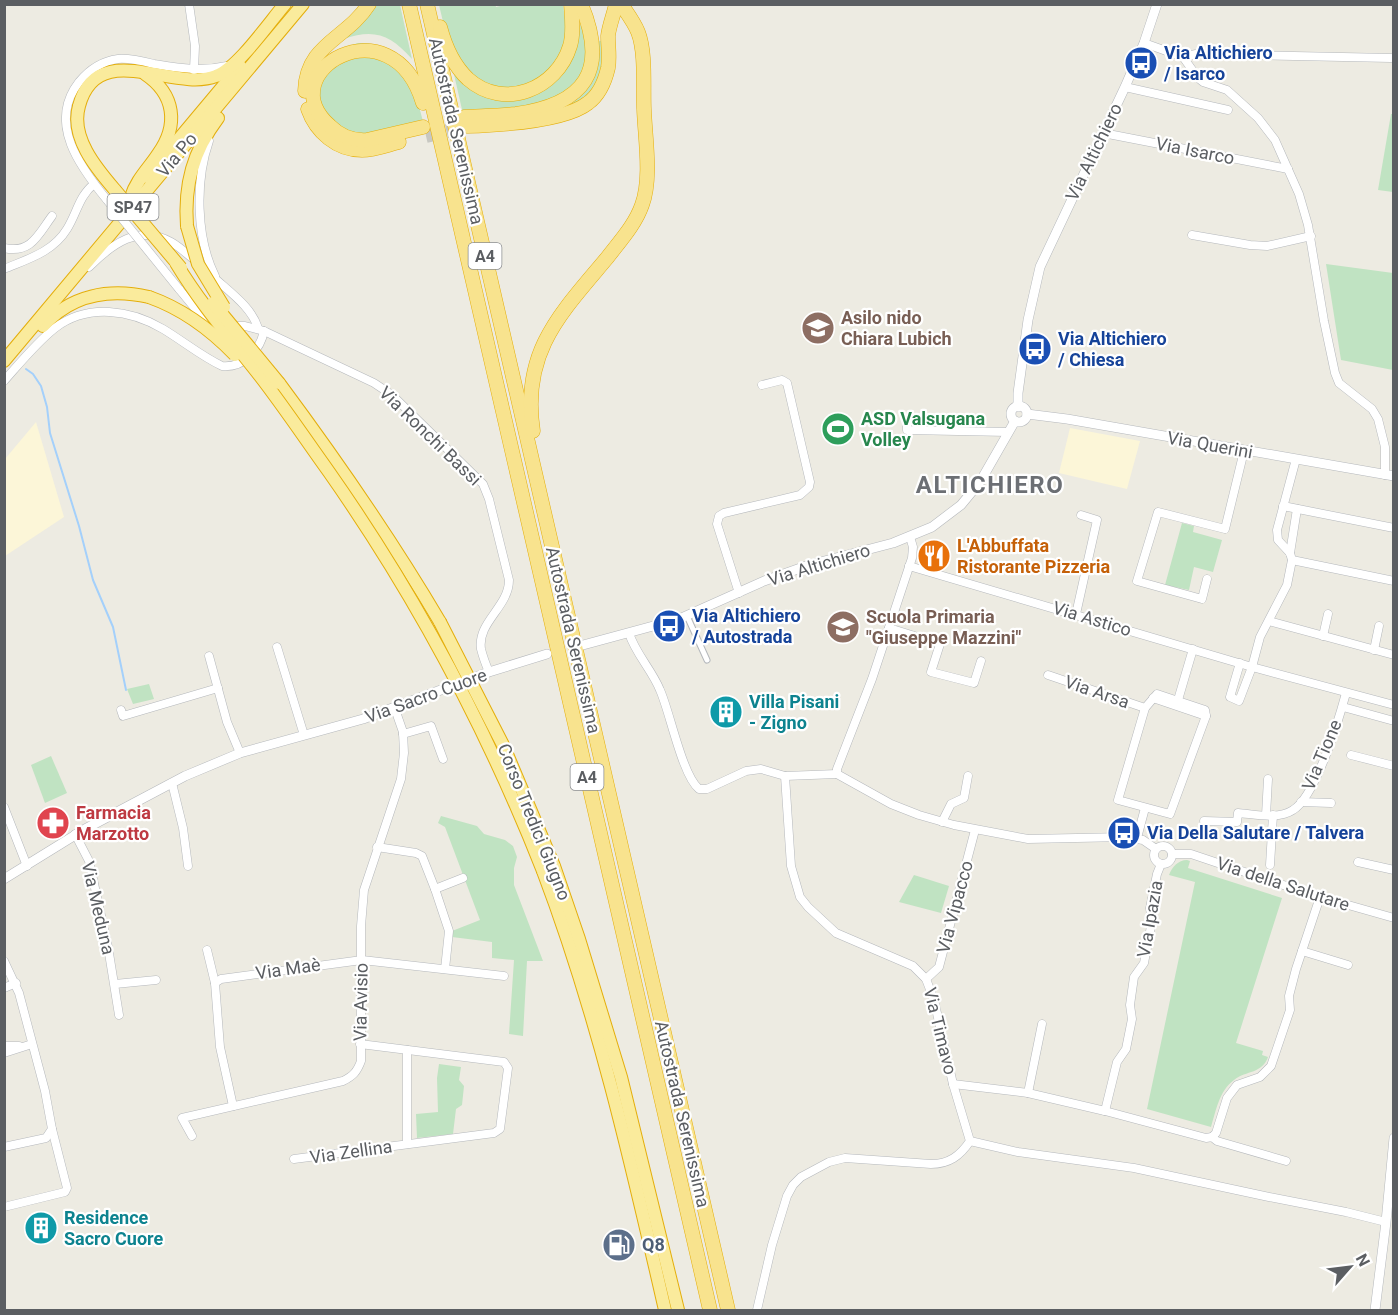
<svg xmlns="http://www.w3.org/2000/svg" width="1398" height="1315" viewBox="0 0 1398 1315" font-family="Roboto,sans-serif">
<rect width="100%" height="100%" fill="#edebe2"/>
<g fill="#fcf6d8">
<polygon points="36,422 64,517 5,556 5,459"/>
<polygon points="1070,428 1140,441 1127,489 1059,473"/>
</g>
<g fill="#c0e3c2">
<polygon points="495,4 496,7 508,4 563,5 567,29 566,38 559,60 543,78 508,91 476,79 456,58 445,30 439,5"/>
<path d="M 374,5 L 400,5 L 412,59 C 391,35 374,28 344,39 Z"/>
<path d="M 583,25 C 586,36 589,65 584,75 C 565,110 498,111 463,114 L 453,70 L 473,88 L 542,89 L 576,26 Z"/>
<path d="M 603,40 L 605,45 L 599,83 L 582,102 L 546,112 C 594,92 588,91 597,42 Z"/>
<path d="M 358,43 C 404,41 414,87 424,124 L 363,137 L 344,132 L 323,110 L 318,91 C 330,67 331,51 358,43 Z"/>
<polygon points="1391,114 1394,114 1393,192 1378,190"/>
<polygon points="1326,264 1393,273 1393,370 1341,360"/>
<polygon points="1182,523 1194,526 1193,532 1222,540 1213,572 1194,567 1189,590 1165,585"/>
<polygon points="149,684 154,699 133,704 127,689"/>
<polygon points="51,756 67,793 45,803 31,765"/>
<polygon points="441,816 477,826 484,834 505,840 513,846 517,857 514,868 514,885 543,961 527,961 523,1036 509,1034 514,960 492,958 492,942 452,937 452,931 480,920 445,827 438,823"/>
<path d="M 1187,860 L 1190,861 L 1188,868 L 1282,898 L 1236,1043 L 1263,1051 L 1262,1055 L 1268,1057 C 1262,1074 1247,1070 1234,1080 C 1219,1091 1216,1111 1211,1127 L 1147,1109 L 1195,882 L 1169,875 C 1172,867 1178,860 1187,860 Z"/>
<polygon points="914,875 949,886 941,913 899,902"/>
<polygon points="439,1064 461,1067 459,1080 464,1086 462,1105 456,1109 453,1134 417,1138 416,1114 438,1112 437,1078"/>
</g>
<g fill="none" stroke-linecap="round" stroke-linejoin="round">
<polyline stroke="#a4d0fb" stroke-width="2" points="26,369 33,374 41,386 47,407 50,433 79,526 93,580 113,627 126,690"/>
<polyline stroke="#c8c8c2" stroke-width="14" stroke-dasharray="14 7" stroke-linecap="butt" points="426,136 465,127"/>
<defs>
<polyline id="pedestrian" points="687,616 707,660"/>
<g id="minor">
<polyline points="189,4 195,46 194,70"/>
<polyline points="1144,43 1183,57 1198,78 1203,82 1227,90 1258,118 1275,140 1299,194 1308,225 1324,321 1335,373 1339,383 1372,409 1378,419 1385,447 1385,475"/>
<polyline points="1183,57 1196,54 1391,58"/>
<polyline points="1125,87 1228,110"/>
<polyline points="1103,133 1288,169"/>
<path d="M 209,141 C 195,181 196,238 215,276"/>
<path d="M 107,200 C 80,167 47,123 79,82 C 89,70 102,61 118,59 C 130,58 142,61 154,64 C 179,68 201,72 227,66"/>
<polyline points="1192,235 1250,245 1267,246 1311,236"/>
<path d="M 4,248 C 31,254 38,235 52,216"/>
<path d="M 89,267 C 112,244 138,224 171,242 C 180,247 188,255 197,262"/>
<path d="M 4,269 C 28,259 53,252 67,229 C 77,213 79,196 94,184"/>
<path d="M 208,272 C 225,289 251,305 258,328"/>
<polyline points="179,289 207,323"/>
<path d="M 230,326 L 245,326 L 264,331 L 374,383 L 392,395 L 483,484 L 489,499 L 509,580 C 509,607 477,622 481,649 C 483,657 486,665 489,672"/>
<path d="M 4,381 C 20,363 36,343 55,328 C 88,303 131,310 163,329 C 183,341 201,356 222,366 C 243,368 260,351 264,331"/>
<polyline points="907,418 907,430 1008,432"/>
<polyline points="1283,506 1394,528"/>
<polyline points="910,537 913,547 912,558 872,679 837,769 837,774 891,804 919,815 954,825 1028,839 1125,837 1143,840 1156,849"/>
<polyline points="1290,553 1297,509"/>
<polyline points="1292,560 1394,581"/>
<polyline points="909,566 1252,667 1394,705"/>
<polyline points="1207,579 1202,599 1137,581 1158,512 1225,529 1244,451"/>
<polyline points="739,593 717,524 719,516 724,513 800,495 809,487 810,482 787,383 782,380 762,385"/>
<polyline points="1076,614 1097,520 1081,515"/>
<polyline points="1269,621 1394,655"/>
<polyline points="889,628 940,644 931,672 974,683 981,661"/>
<path d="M 629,633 C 635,653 652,670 660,690 C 670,712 682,775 699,789 L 707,789 L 746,771 L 761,769 L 785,776 L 837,774"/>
<polyline points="1323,636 1328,614"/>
<polyline points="277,647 304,735"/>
<polyline points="1374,650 1379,626"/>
<polyline points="209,656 227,722 240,753"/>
<polyline points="1240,663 1230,697 1239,701 1252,667 1260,637 1287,585 1292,560 1290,553 1278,540 1277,530 1296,459"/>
<polyline points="1048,675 1145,708"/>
<polygon points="1157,694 1205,710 1206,716 1170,814 1118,800 1145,708"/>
<polyline points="1153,698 1206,716"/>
<polyline points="1178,700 1193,649"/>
<polyline points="1343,707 1394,721"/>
<polyline points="121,710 123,716 218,688"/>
<polyline points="403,734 431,726 443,759"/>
<polyline points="1351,755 1394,766"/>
<polyline points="172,783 183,828 188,866"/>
<polyline points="1301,802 1331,803"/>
<polyline points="4,807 27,866"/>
<polyline points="1266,815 1268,779"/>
<path d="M 1204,821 L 1237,822 L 1238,813 C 1254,814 1278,820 1293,810 C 1316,796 1339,719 1346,693"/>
<polyline points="942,822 951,804 964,798 968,776"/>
<polyline points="75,834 89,861 108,947 119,1015"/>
<polyline points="1137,838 1145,808"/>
<circle cx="1163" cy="855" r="9"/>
<polyline points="377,847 416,853 422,856 435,889 449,931 445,969"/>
<polyline points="1172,854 1191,854 1313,895 1394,918"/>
<polyline points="1358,862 1394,870"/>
<polyline points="1270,865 1273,815"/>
<polyline points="435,889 463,878"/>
<polyline points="207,950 215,983"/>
<polyline points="1302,951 1348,965"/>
<polyline points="4,961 19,993 45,1091 52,1129 46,1138 4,1147"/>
<polyline points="926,979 939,967 975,830"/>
<polyline points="115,984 156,980"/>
<polyline points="4,988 16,983"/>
<polyline points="4,1046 19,1046"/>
<polyline points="407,1050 407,1144"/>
<polyline points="4,1053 32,1044"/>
<polyline points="953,1084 1028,1093 1105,1111 1206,1138 1212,1137 1217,1141 1286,1161"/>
<polyline points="1028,1093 1042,1024"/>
<polyline points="233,1106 220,1047 215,983 221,979 362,960 504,976"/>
<polyline points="1105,1111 1117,1062 1126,1049 1132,1019 1130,1005 1134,977 1144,963 1152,921 1150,908 1157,874 1161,864"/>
<path d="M 192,1136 L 182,1118 L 343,1081 C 353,1076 357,1072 361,1061 L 361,926 L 364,890 L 401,779 L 404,753 L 403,732 L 395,709"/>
<polyline points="1212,1137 1216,1133 1227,1098 1237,1085 1260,1077 1271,1066 1290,1010 1289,996 1296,969 1320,897"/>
<polyline points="970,1141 1018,1152 1134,1168 1269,1197 1346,1212 1386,1222"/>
<polyline points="294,1159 494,1133 500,1129 508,1068 504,1062 360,1044"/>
<polyline points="8,1206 65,1192 67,1188 52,1129"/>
<path d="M 757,1310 L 772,1245 L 787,1196 L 793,1185 L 801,1177 L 829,1162 L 845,1158 L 931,1164 C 949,1164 960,1156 970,1141 L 953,1084 L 934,1000 L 926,979 L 913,966 L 836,933 L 808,907 L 800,897 L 791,866 L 785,776"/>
</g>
<g id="tertiary">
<circle cx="1019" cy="414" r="8"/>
<polyline points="1018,407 1018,393 1028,320 1040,267 1125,87 1144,43 1157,4"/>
<polyline points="1027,414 1067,419 1394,476"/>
<polyline points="583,645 679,619 764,581 809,565 893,543 932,527 961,505 980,482 1015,421"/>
<polyline points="4,879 85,829 185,776 240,753 363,719 489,672 547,654"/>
<polyline points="1375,1310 1386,1222 1394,1138"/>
</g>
<g id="trunk">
<polyline points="147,177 240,66"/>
<path d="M 115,190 C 96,168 70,137 79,106 C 97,37 173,93 216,76 C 238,68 268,24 285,4"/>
<path d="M 131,197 C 136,180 149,168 158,154 C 179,125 175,94 145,74"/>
<path d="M 187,226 C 184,185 193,151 218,118"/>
<path d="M 43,326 C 71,295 109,288 149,297"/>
<polyline points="4,361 303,4"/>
<path d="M 279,383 C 337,461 391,539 440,622"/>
<polyline points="554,866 579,939 621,1077 678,1310"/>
<path d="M 543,871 C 597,1013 631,1162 665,1310"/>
</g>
<g id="motorway">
<polyline points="409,4 710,1310"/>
<polyline points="427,4 728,1310"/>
<path d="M 440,27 C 445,46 453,65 468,79 C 504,111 557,89 570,46 C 574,33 572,18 571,4"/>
<path d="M 305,91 C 306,44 347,39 369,4"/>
<path d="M 308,109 C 316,132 337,150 362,150 C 374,150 387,145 399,142"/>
<path d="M 464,117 C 481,116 499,116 516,114 C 585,104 609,71 581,4"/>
<path d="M 467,126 C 497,125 564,122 588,103 C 599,95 605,81 608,68 C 610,57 608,47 608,36 C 609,26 614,14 616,4"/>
<path d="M 423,127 L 367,140 C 353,141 340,136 330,126 C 268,72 392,0 423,103"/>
<path d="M 533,431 C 521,352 560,314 607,258 C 620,241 635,225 642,205 C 652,178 645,138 644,109 C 643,87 646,52 638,32 C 634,22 627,13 621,4"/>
</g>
</defs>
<use href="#pedestrian" stroke="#b5b8bc" stroke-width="7"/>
<use href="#minor" stroke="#b5b8bc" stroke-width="9"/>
<use href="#tertiary" stroke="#b5b8bc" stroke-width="10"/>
<use href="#trunk" stroke="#e4ae0b" stroke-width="14"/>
<use href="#motorway" stroke="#e4ae0b" stroke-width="15"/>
<use href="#pedestrian" stroke="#fff" stroke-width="5"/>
<use href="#minor" stroke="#fff" stroke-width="8"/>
<use href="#tertiary" stroke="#fff" stroke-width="9"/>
<use href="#trunk" stroke="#faeb9c" stroke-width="12"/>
<use href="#motorway" stroke="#f8e38e" stroke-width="14"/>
<defs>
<polyline id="minor-bridge" points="107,200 179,289"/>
<g id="trunk-bridge">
<polyline points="115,190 181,268"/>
<polyline points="187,226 198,264 224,307"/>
<path d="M 176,263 C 200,303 231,339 260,376 C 284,407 306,440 329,472 C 416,596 487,729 543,871"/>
<path d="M 149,297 C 183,309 210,329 235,355"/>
<polyline points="213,303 279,383"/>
<polyline points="440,622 504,747 554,866"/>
</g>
</defs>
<use href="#minor-bridge" stroke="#b5b8bc" stroke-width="9" stroke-linecap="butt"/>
<use href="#trunk-bridge" stroke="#e4ae0b" stroke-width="14" stroke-linecap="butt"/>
<use href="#minor-bridge" stroke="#fff" stroke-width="8"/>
<use href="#trunk-bridge" stroke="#faeb9c" stroke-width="12"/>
</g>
<defs>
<symbol id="bus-disc" viewBox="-11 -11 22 22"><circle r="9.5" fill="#1a4fb4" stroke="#fff"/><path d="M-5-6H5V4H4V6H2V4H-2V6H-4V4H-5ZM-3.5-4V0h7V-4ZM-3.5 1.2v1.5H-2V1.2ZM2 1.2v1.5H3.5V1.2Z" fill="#fff"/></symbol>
<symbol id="school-disc" viewBox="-11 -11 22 22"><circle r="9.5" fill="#8d6e63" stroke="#fff"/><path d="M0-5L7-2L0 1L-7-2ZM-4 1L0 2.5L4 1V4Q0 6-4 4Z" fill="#fff"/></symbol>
<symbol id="stadium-disc" viewBox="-11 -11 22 22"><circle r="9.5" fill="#2e9e5b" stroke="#fff"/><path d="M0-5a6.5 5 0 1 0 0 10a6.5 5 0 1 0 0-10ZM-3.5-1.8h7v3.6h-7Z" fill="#fff"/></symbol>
<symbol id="restaurant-disc" viewBox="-11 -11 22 22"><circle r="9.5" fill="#e8710a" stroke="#fff"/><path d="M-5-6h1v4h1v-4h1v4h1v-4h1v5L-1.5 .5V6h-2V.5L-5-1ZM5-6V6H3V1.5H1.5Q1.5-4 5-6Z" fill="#fff"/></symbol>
<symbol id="building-disc" viewBox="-11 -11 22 22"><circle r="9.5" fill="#0f9aa8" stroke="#fff"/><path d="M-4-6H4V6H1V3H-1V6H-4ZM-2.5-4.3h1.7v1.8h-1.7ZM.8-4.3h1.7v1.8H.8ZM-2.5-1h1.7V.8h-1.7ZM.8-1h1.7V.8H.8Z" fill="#fff"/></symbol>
<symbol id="pharmacy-disc" viewBox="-11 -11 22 22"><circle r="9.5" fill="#e0444e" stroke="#fff"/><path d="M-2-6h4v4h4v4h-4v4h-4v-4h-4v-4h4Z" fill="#fff"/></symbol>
<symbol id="fuel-disc" viewBox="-11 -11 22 22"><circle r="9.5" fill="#5c6f8a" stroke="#fff"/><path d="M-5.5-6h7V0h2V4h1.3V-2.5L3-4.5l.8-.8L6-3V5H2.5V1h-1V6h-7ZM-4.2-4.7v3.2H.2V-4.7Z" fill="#fff"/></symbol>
</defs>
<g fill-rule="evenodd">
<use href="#bus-disc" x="1122" y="44" width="38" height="38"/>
<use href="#school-disc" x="799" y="309" width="38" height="38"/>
<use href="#bus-disc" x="1016" y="330" width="38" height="38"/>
<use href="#stadium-disc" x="819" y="410" width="38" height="38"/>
<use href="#restaurant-disc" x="915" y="537" width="38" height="38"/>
<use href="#bus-disc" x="650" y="607" width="38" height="38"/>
<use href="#school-disc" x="824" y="608" width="38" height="38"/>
<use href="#building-disc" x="707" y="693" width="38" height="38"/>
<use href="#pharmacy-disc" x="34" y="804" width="38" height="38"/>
<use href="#bus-disc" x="1105" y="814" width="38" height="38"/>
<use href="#building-disc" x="22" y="1209" width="38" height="38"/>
<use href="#fuel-disc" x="600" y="1226" width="38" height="38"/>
</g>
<g text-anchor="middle" stroke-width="4.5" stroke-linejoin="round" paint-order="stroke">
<g fill="#fff" stroke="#8c8e91" stroke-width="1.5">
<rect x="107.5" y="194" width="51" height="26" rx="4.5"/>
<rect x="468.5" y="243" width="33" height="26" rx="4.5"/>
<rect x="570.5" y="764" width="33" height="26" rx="4.5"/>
</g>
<g font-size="16" font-weight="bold" fill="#5b5e62">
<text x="133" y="213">SP47</text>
<text x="485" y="262">A4</text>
<text x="587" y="783">A4</text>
</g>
<g font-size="18" font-weight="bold" fill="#164399" stroke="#fff" text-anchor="start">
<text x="1164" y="59">Via Altichiero<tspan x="1164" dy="21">/ Isarco</tspan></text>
<text x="1058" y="345">Via Altichiero<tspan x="1058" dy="21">/ Chiesa</tspan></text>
<text x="692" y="622">Via Altichiero<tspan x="692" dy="21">/ Autostrada</tspan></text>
<text x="1147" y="839">Via Della Salutare / Talvera</text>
</g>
<g font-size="18" fill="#5b5e62" stroke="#fff">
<text transform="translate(456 131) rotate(77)" y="6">Autostrada Serenissima</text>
<text transform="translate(1195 151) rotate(11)" y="6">Via Isarco</text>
<text transform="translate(1094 152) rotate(-64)" y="6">Via Altichiero</text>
<text transform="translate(177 155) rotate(-50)" y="6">Via Po</text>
<text transform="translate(430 436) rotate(44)" y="6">Via Ronchi Bassi</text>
<text transform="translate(1210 445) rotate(10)" y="6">Via Querini</text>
<text transform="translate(819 565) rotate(-17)" y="6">Via Altichiero</text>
<text transform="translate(1092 619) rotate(17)" y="6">Via Astico</text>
<text transform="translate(573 640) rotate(77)" y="6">Autostrada Serenissima</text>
<text transform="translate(1097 692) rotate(19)" y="6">Via Arsa</text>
<text transform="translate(426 696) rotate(-20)" y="6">Via Sacro Cuore</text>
<text transform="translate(1322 755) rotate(-67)" y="6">Via Tione</text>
<text transform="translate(534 822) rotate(68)" y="6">Corso Tredici Giugno</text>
<text transform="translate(1283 884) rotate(18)" y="6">Via della Salutare</text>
<text transform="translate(955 907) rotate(-75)" y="6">Via Vipacco</text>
<text transform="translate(98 908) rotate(77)" y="6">Via Meduna</text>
<text transform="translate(1150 919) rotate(-80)" y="6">Via Ipazia</text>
<text transform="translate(288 969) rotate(-8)" y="6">Via Maè</text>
<text transform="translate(361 1002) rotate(-89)" y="6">Via Avisio</text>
<text transform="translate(940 1031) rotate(76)" y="6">Via Timavo</text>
<text transform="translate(682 1114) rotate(77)" y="6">Autostrada Serenissima</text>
<text transform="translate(351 1152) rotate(-8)" y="6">Via Zellina</text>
</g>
<g font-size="18" font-weight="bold" fill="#785e54" stroke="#fff" text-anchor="start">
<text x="841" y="324">Asilo nido<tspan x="841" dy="21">Chiara Lubich</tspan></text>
<text x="866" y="623">Scuola Primaria<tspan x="866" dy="21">"Giuseppe Mazzini"</tspan></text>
</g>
<g font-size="18" font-weight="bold" fill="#27864d" stroke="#fff" text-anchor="start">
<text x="861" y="425">ASD Valsugana<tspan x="861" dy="21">Volley</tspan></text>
</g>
<g font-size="18" font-weight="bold" fill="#c56008" stroke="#fff" text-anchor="start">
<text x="957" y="552">L'Abbuffata<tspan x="957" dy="21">Ristorante Pizzeria</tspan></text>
</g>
<g font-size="18" font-weight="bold" fill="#0d838f" stroke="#fff" text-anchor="start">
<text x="749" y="708">Villa Pisani<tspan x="749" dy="21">- Zigno</tspan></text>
<text x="64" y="1224">Residence<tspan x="64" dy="21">Sacro Cuore</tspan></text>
</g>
<g font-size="18" font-weight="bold" fill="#be3a42" stroke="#fff" text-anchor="start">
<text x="76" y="819">Farmacia<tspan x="76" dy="21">Marzotto</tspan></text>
</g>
<g font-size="18" font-weight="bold" fill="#4e5e75" stroke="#fff" text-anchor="start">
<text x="642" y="1251">Q8</text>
</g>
<g font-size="24" font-weight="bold" letter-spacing="1.5" fill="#6c6f74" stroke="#fff">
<text x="990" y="493">ALTICHIERO</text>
</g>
</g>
<rect width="1398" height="1315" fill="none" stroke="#5b5e62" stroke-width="12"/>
<g transform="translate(1350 1267) rotate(62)" stroke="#ffffff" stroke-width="4.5" paint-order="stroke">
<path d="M0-4.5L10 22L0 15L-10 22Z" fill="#5b5e62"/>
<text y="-9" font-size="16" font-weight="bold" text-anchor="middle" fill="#5b5e62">N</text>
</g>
</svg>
